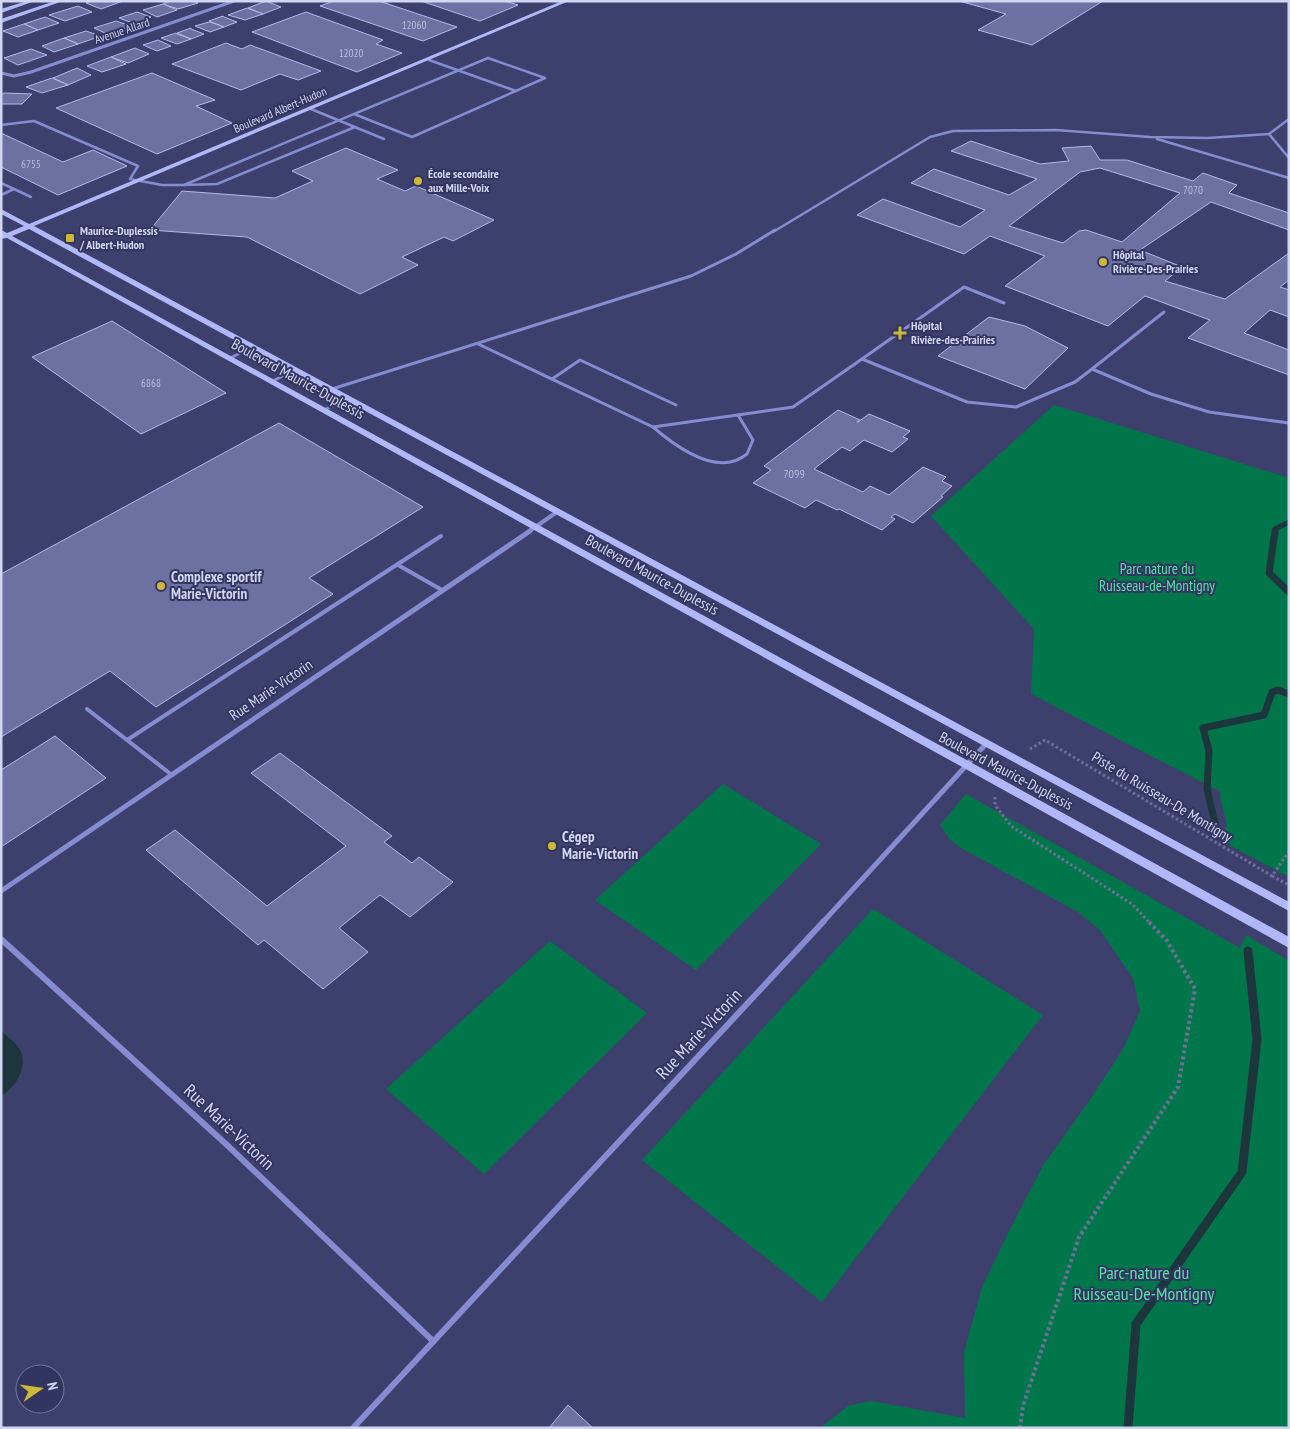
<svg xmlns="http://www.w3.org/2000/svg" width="1290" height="1429" viewBox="0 0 1290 1429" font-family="'PT Sans Narrow',sans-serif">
<rect width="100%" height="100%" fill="#3d406d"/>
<g fill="#02764b">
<polygon points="1054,405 1289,478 1289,877 1220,840 1227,825 1220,797 1221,792 1031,694 1034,629 931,516"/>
<polygon points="723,784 821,844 696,970 595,900"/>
<polygon points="966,794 1240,948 1246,935 1289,961 1289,1428 820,1428 848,1406 870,1401 965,1418 964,1352 982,1287 1012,1225 1044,1164 1087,1104 1123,1049 1140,1011 1133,978 1100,930 1078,912 961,848 950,840 940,825"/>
<polygon points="873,909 1043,1015 822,1302 642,1160"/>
<polygon points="550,941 647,1013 484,1174 386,1089"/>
</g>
<path fill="#1d363d" d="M 1,1031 C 7,1036 15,1042 19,1048 C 29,1065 17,1087 1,1096 Z"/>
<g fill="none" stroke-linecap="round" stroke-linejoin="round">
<polyline stroke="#1d363d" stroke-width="5" points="1275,532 1275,529 1289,522"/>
<g stroke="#1d363d" stroke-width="7">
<polyline points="1275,531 1269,573 1289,592"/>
<polyline points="1215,823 1207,789 1209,751 1203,728 1264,715 1272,692 1278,690 1289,694"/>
</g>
<polyline stroke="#1d363d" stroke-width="9" points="1128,1428 1136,1324 1242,1172 1257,1039 1248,951"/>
</g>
<g fill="#6c71a2" stroke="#b3b9ef" fill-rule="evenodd">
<polygon points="91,1 123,1 101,9 86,3"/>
<polygon points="170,1 192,1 198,3 178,9 163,4"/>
<polygon points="266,1 281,7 263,14 248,8"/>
<polygon points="334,1 379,1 457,27 423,41 320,6"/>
<polygon points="421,1 505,1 518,5 480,21"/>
<polygon points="959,1 1103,1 1032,45 978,30 1006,14"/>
<polygon points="163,4 177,10 157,17 143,10"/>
<polygon points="78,6 92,12 65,21 49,15"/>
<polygon points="247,8 263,14 245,20 228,15"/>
<polygon points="137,12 151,17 135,24 119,18"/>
<polygon points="306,12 383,40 376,44 402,53 357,72 252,32"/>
<polygon points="223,16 224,17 237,22 224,27 209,21"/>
<polygon points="45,17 59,23 38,30 24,24"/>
<polygon points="116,21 131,26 107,34 94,28"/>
<polygon points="209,22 210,22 224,27 210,32 195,26"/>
<polygon points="24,24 38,30 18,37 3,31"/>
<polygon points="191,28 191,29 204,34 191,39 177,33"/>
<polygon points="86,31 101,36 78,44 64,38"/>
<polygon points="176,33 177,34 191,39 177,44 161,38"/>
<polygon points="64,38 78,44 54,52 42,46"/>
<polygon points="158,40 171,46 157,51 143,45"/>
<polygon points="226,43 242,49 250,45 321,71 298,80 280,74 241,90 172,64"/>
<polygon points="135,48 149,54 128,63 111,57"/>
<polygon points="31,49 47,55 18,65 4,58"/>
<polygon points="111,57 126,64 102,72 87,66"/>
<polygon points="77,68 91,75 68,85 53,78"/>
<polygon points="152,73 215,100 196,106 232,123 157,154 56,108"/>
<polygon points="52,78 68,85 42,93 26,87"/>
<polygon points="4,93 32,94 22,104 1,104 1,95"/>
<polygon points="1,133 63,162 93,150 127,166 58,195 1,167"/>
<path d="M 971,141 L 1040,164 L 1069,161 L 1062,148 L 1091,146 L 1100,160 L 1127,160 L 1193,181 L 1203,173 L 1237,185 L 1229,193 L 1289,213 L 1289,230 L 1211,202 L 1140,250 L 1182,267 L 1165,281 L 1225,299 L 1289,253 L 1289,280 L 1280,287 L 1289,290 L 1289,317 L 1270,310 L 1244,333 L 1289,350 L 1289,375 L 1188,338 L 1210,320 L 1145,296 L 1108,326 L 1005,286 L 1045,256 L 990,236 L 964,254 L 857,215 L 883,199 L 960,227 L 985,210 L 911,183 L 934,169 L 1009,195 L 1037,179 L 951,151 ZM 1100,168 L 1180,193 L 1122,242 L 1086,230 L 1079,231 L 1063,243 L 1009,226 L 1080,172 Z"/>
<polygon points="346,148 398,170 377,179 405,191 416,186 494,220 453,241 444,237 402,257 418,265 360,294 247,237 150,230 182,191 275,198 313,181 292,171"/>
<polygon points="989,317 1025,326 1068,348 1025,389 938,356"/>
<polygon points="112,321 226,393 141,434 32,357"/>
<polygon points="838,410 860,420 857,422 858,422 869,414 910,431 903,437 908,439 892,452 864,440 850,451 842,447 814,469 863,492 870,486 889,495 923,467 946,477 942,481 952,486 941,496 943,497 913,523 895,514 891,517 895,519 882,530 839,509 837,510 816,500 805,508 753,483 771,470 764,466"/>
<polygon points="279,423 423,507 309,578 333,594 156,707 110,671 1,737 1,574"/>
<polygon points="55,736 106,778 1,847 1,770"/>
<polygon points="280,753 392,836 384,842 412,863 419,857 453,882 410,917 380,895 339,928 368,952 323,989 264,940 258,945 146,850 175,830 267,906 346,846 251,773"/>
<polygon points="568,1405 593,1428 549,1428"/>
</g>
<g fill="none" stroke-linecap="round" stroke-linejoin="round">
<g stroke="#6d7097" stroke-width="3" stroke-dasharray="2.5 2.5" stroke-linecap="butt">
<polyline points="1030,749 1045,740 1272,876 1289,851"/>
<polyline points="995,797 995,805 1011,826 1132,904 1149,922"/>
<polyline points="1272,876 1289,885"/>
</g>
<polyline stroke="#6d7097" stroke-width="4" stroke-dasharray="3 3" stroke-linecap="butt" points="1020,1428 1023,1406 1079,1237 1178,1087 1195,989 1167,941 1148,921"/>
<g stroke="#868cd1" stroke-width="2.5">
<polyline points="429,60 516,91"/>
<polyline points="311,109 384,139"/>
<polyline points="354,114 412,137 545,78 488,58 184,185 217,184 355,127"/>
<polyline points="1,125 34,121 138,166 130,179 162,185 184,185"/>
<polyline points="1269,134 1289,158"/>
<polyline points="1157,139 1289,178"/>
<polyline points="1,183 14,189 1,195"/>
<polyline points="14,189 31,197"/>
<polyline points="773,232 930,137 953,131 1056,130 1150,137 1208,138 1269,134 1289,119"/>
</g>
<g stroke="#868cd1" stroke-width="3">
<polyline points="478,344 653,427 793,407 862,359 967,402 1016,407 1075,382 1092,369 1151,394 1209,412 1289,423"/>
<polyline points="230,358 251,348"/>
<polyline points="862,359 964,287 1004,303"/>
<polyline points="1092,369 1164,312"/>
<polyline points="552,379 580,360 676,405"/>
<polyline points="271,382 294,370"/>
<polyline points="332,389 691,276 736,254 775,230"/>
<polyline points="324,410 348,398"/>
<path d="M 653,427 C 675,446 718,478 747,454 L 753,440 L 738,415"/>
</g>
<g stroke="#868cd1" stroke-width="4">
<polyline points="398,565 442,590"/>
<polyline points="87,709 172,775"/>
<polyline points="127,740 441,536"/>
</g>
<polyline stroke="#868cd1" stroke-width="3" points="1,73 14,76 31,72 234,1"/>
<polyline stroke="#868cd1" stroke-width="4" points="528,532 557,512"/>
<g stroke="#868cd1" stroke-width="5">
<polyline points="1,891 530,531"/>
<polyline points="823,922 985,745"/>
</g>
<g stroke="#868cd1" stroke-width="6">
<polyline points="1,939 227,1145 433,1341"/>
<polyline points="353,1428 824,921"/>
</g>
<g fill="#b1b8fa" fill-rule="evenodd">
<polygon points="27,1 35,1 1,13 1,9"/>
<polygon points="55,1 63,1 1,23 1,19"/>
<polygon points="562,1 569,1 34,226 1289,902 1289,911 29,229 12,236 1289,937 1289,948 7,238 1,239 1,230 7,233 24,226 1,214 1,209 29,224"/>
</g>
</g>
<g fill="#ceb837" stroke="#333561" stroke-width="2">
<circle cx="418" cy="181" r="5"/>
<rect x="65" y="233" width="10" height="10" rx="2.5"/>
<circle cx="1103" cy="262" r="5"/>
<path d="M897.5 325.5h5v5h5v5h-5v5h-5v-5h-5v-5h5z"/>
<circle cx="161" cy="586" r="5"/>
<circle cx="552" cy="846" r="5"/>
</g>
<g text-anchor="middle" stroke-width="4" stroke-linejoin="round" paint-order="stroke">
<g font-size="11" fill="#b8bddd">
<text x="414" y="29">12060</text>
<text x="351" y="57">12020</text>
<text x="31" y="168">6755</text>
<text x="1193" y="194">7070</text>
<text x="151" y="387">6868</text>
</g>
<g font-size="12" fill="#d2d6f1" stroke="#333561">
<text transform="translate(122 31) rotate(-19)" y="4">Avenue Allard</text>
<text transform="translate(280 110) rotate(-23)" y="4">Boulevard Albert-Hudon</text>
</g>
<g font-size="12" font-weight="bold" fill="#d2d6f1" stroke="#333561" text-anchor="start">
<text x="428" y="178">École secondaire<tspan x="428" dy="14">aux Mille-Voix</tspan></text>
<text x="80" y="235">Maurice-Duplessis<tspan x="80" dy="14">/ Albert-Hudon</tspan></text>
<text x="1113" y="259">Hôpital<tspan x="1113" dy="14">Rivière-Des-Prairies</tspan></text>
<text x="911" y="330">Hôpital<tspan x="911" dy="14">Rivière-des-Prairies</tspan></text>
</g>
<g font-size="12" fill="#b8bddd">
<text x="794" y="478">7099</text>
</g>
<g font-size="15" fill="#d2d6f1" stroke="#333561">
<text transform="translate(298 379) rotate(29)" y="5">Boulevard Maurice-Duplessis</text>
<text transform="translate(652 575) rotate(29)" y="5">Boulevard Maurice-Duplessis</text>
<text transform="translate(271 690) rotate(-34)" y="5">Rue Marie-Victorin</text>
<text transform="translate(1006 771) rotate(28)" y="5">Boulevard Maurice-Duplessis</text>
<text transform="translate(1162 797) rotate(31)" y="5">Piste du Ruisseau-De Montigny</text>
</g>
<g font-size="15" fill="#53e5a1" stroke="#333561">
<text x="1157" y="574">Parc nature du<tspan x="1157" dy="17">Ruisseau-de-Montigny</tspan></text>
</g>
<g font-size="15" font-weight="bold" fill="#d2d6f1" stroke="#333561" text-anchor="start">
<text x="171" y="582">Complexe sportif<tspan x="171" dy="17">Marie-Victorin</tspan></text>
<text x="562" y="842">Cégep<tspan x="562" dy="17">Marie-Victorin</tspan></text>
</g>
<g font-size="18" fill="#d2d6f1" stroke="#333561">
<text transform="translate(699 1034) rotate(-47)" y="6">Rue Marie-Victorin</text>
<text transform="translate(229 1127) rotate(43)" y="6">Rue Marie-Victorin</text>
</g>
<g font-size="18" fill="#53e5a1" stroke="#333561">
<text x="1144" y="1279">Parc-nature du<tspan x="1144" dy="21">Ruisseau-De-Montigny</tspan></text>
</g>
</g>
<rect width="1290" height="1429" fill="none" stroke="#d2d6f1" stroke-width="5"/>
<g transform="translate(40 1389) rotate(77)"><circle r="24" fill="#333561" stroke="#73759b"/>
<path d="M0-4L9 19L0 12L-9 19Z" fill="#ceb837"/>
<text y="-8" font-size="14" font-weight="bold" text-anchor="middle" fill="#d2d6f1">N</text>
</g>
</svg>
